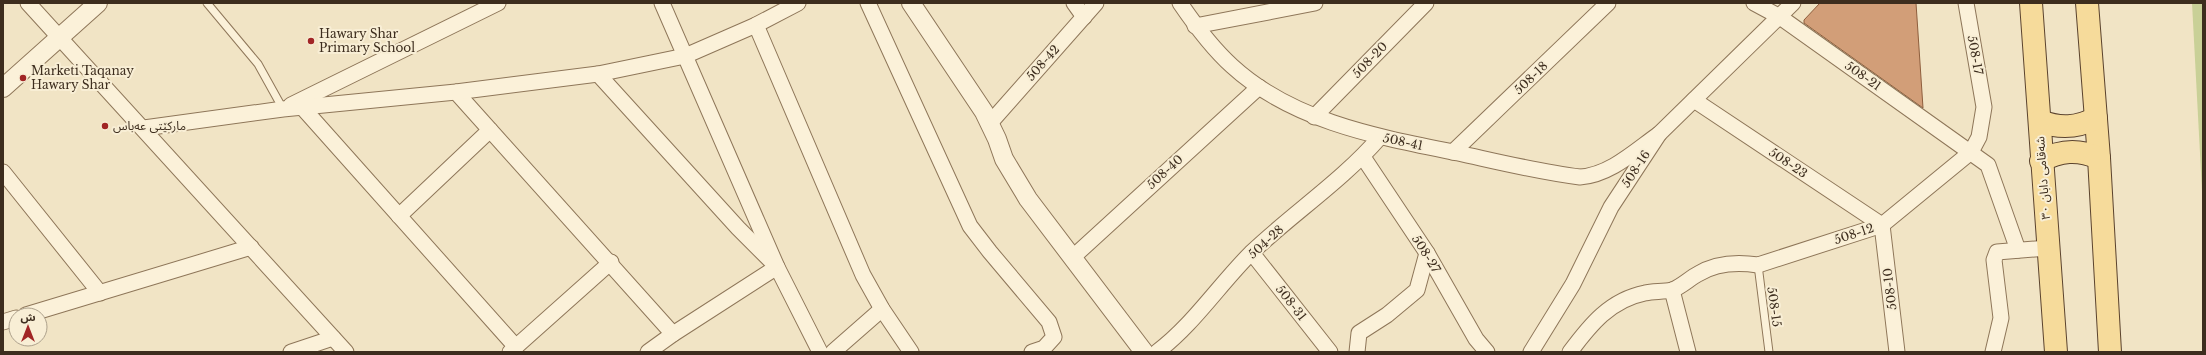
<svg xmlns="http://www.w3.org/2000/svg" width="2206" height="355" viewBox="0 0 2206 355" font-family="'Libre Baskerville','Noto Sans Arabic',serif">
<rect width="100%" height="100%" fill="#f1e4c5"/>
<polygon fill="#c9d097" points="2192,3 2203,3 2203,210"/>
<polygon fill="#d29e78" stroke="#8e5e3d" points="1820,3 1916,3 1923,108 1804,23 1804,20"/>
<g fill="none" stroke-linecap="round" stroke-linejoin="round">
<defs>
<g id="service">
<polyline points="207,3 258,64 283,109"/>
<polyline points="1758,265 1769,352"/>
</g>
<g id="minor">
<polyline points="28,3 346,352"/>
<polyline points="868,3 970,226 990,252 1049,322 1054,337 1044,348 1032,352"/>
<polyline points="1074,3 1084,17"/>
<path d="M 1180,3 C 1195,25 1212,48 1232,66 C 1293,122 1379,137 1458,153 C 1499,162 1539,172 1580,177 C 1610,175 1635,151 1659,134"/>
<polyline points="1754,3 1780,17 1988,165 2018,250"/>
<polyline points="756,25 863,275 882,309 911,352"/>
<polyline points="1195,26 1315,3"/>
<polyline points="598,74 738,228 777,267 820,352"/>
<polyline points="456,92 673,334"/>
<polyline points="1694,100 1882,225 1897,352"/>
<polyline points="291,105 498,3"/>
<polyline points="302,107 516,347"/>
<polyline points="1314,117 1426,3"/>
<polyline points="990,123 1096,3"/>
<polyline points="144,128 283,109 456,92 598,74 685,56 756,25 798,3"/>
<polyline points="1453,152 1608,3"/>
<polyline points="1363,157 1427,253 1476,339 1487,352"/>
<polyline points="3,172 100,293"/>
<polyline points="399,216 490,130"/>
<polyline points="1252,253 1330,352"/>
<polyline points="1072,258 1259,87"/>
<polyline points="1672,290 1688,352"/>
<polyline points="26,315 251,247"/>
<polyline points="3,322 16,318"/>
<polyline points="291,352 333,338"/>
<polyline points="510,352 611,262"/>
<polyline points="648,352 673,334 777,267 662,3"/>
<polyline points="833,352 882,309"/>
<path d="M 1157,352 C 1193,325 1219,285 1251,253 C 1293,213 1342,181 1380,137"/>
<polyline points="1357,352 1359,333 1387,315 1417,290 1427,253"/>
<polyline points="1531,352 1573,284 1611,207 1659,134 1793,3"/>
<path d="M 1570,352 C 1590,325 1610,300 1645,293 C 1653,291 1663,292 1672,290 C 1681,287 1690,278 1698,274 C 1716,263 1738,262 1758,265 L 1882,225 L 1971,152 L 1979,137 L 1984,107 L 1966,3"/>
<polyline points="1993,352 2001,318 1994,260 1997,252 2048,248"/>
</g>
<g id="tertiary">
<polyline points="911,3 984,112 997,139 1004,159 1028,199 1144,352"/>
<polyline points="3,88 98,3"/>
</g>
<g id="primary">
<polyline points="2031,3 2056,352"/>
<polyline points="2087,3 2099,158 2110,352"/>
<path d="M 2040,121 C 2060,129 2077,128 2096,118"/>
<path d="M 2041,161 C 2060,150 2078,149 2099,158"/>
</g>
</defs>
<use href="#service" stroke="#8e7659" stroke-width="9"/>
<use href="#minor" stroke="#8e7659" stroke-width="17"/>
<use href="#tertiary" stroke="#8e7659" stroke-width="20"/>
<use href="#primary" stroke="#5b432e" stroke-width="24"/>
<use href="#service" stroke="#fbf1d9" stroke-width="7"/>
<use href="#minor" stroke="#fbf1d9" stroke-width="15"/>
<use href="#tertiary" stroke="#fbf1d9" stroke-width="18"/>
<use href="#primary" stroke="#f6db9b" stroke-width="22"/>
</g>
<g fill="#a12525" stroke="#f8eed5" stroke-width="1.5">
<circle cx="311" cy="41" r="4"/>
<circle cx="23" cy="78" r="4"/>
<circle cx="105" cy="126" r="4"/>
</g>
<g text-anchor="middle" stroke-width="4" stroke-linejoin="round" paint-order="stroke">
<g font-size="12" fill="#3d2d1e" stroke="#f8eed5" text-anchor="start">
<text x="319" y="38">Hawary Shar<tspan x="319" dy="14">Primary School</tspan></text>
<text x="31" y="75">Marketi Taqanay<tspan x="31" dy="14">Hawary Shar</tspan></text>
<text x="113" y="130">مارکێتی عەباس</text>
</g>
<g font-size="12" fill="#3d2d1e" stroke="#f8eed5">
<text transform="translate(1975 55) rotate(80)" y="4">508-17</text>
<text transform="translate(1370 60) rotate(-46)" y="4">508-20</text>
<text transform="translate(1043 63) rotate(-48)" y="4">508-42</text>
<text transform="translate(1863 76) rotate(35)" y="4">508-21</text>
<text transform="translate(1531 78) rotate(-44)" y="4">508-18</text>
<text transform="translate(1403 142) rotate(12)" y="4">508-41</text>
<text transform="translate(1788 163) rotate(34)" y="4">508-23</text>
<text transform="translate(1636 169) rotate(-57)" y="4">508-16</text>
<text transform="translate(1165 172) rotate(-42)" y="4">508-40</text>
<text transform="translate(2043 178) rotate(-94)" y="4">شەقامی دابان ٣٠</text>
<text transform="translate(1854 234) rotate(-18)" y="4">508-12</text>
<text transform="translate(1266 242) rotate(-42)" y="4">504-28</text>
<text transform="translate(1426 254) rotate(58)" y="4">508-27</text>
<text transform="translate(1890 289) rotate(-97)" y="4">508-10</text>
<text transform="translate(1291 303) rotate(52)" y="4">508-31</text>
<text transform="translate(1774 307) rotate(82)" y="4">508-15</text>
</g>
</g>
<rect width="2206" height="355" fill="none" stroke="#3d2d1e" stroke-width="8"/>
<g transform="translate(28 327)"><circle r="19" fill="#f8eed5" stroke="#ada18c"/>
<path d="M0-3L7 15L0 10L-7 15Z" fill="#a12525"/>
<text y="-6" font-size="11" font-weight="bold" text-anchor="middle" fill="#3d2d1e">ش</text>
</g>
</svg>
